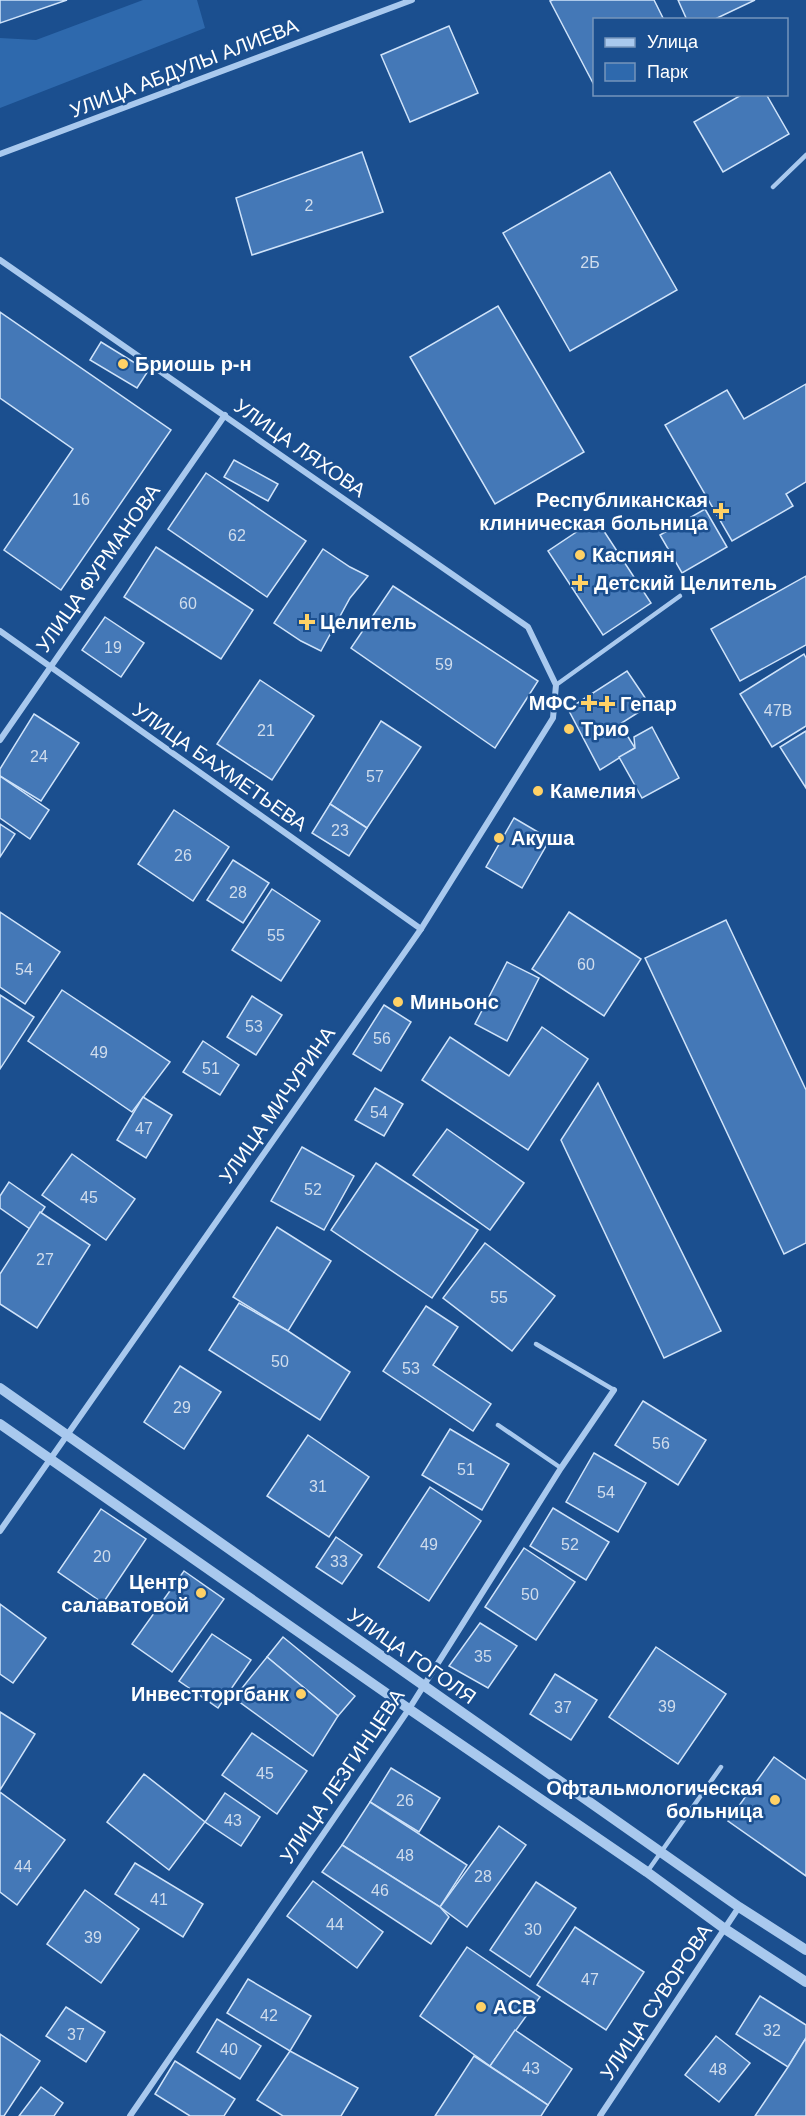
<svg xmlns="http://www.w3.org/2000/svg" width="806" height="2116" viewBox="0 0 806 2116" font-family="Helvetica,sans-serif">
<rect width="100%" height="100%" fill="#1b4f8f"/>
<polygon fill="#2e69ad" points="143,0 197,0 205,28 0,108 0,38 36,40"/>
<g fill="#4478b7" stroke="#cfe3fa" stroke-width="1.5">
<polygon points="0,0 67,0 0,23"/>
<polygon points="553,0 654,0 664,20 594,20 594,85 550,1"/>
<polygon points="678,0 755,0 713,20 687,20"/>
<polygon points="449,26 478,93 410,122 381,55"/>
<polygon points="743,94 766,94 789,134 723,172 694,122"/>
<polygon points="362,152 383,212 252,255 236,198"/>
<polygon points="610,172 677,290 570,351 503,233"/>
<polygon points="498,306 584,452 495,504 410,357"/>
<polygon points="0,312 171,430 61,590 4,550 73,449 0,398"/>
<polygon points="101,342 148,371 137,388 90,360"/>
<polygon points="806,384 806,482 786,494 793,506 732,541 665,425 727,390 744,419"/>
<polygon points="234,460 278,484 268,501 224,477"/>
<polygon points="206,473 306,541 267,597 168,529"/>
<polygon points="705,509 727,547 682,573 660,535"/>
<polygon points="596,519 651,603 603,635 548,551"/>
<polygon points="156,547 253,610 221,659 124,597"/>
<polygon points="323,549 350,567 368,576 350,598 321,651 301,641 274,623"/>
<polygon points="806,576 806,645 740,681 711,629"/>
<polygon points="393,586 538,681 495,748 351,648"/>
<polygon points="105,617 144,643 121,677 82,650"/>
<polygon points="804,654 806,658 806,726 772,747 740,694"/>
<polygon points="627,671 650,705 620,724 635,748 600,770 568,709"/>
<polygon points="260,680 314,716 272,780 217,744"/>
<polygon points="34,714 79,743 41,801 0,776 0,769"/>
<polygon points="381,721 421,747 367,828 330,804"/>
<polygon points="652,727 679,778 642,798 619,757 635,748 634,737"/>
<polygon points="806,731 806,788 780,747"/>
<polygon points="0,776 49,810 30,839 0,818"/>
<polygon points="330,804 367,828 349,856 312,833"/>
<polygon points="174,810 229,847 193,901 138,864"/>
<polygon points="514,818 550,839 522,888 486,867"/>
<polygon points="0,824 15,834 0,857"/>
<polygon points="233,860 269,883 243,923 207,900"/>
<polygon points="272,889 320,921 281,981 232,950"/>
<polygon points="0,912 60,952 25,1004 0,987"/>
<polygon points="569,912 641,959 604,1016 532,969"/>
<polygon points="726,920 806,1090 806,1243 784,1254 645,958"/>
<polygon points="507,962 539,978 507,1041 475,1024"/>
<polygon points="62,990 170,1062 132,1112 28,1041"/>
<polygon points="0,995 34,1017 0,1069"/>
<polygon points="252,996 282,1015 256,1055 227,1037"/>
<polygon points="384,1005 411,1022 381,1071 353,1054"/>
<polygon points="542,1027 588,1059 528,1150 422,1080 450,1037 509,1076"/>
<polygon points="203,1041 239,1065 220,1095 183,1072"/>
<polygon points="598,1083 721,1331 664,1358 561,1140"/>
<polygon points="375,1088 403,1104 384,1136 355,1120"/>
<polygon points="143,1097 172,1115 146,1158 117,1140"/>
<polygon points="447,1129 524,1183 490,1230 413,1175"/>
<polygon points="302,1147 354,1176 324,1230 271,1201"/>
<polygon points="72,1154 135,1199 106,1240 42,1195"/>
<polygon points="376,1163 478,1230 432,1298 331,1230"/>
<polygon points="9,1182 45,1207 30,1229 0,1208 0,1196"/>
<polygon points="40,1212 90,1245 37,1328 0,1304 0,1274"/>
<polygon points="277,1227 331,1261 288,1331 233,1297"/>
<polygon points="485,1243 555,1296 512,1351 443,1298"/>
<polygon points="239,1303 288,1331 350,1372 320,1420 209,1350"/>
<polygon points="426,1306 458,1327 433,1365 491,1404 473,1431 383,1371"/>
<polygon points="180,1366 221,1392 184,1449 144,1422"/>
<polygon points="643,1401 706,1440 678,1485 615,1445"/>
<polygon points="450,1429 509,1464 482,1510 422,1475"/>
<polygon points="308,1435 369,1477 329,1537 267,1496"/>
<polygon points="594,1453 646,1483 618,1532 566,1502"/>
<polygon points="430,1487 481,1521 429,1601 378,1567"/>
<polygon points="553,1508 609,1542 586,1580 530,1546"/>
<polygon points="101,1509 146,1539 103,1603 58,1572"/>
<polygon points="336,1537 362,1555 342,1584 316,1567"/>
<polygon points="524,1548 575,1582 536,1640 485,1607"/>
<polygon points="184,1571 224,1599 172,1672 132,1644"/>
<polygon points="0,1604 46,1638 13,1683 0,1674"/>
<polygon points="480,1623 517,1646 488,1688 449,1666"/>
<polygon points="212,1634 251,1660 218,1708 179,1681"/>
<polygon points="283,1637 355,1696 338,1716 267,1657"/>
<polygon points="656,1647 726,1694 678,1764 609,1717"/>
<polygon points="267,1657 338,1716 313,1756 234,1698"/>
<polygon points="555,1674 597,1700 571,1740 530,1714"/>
<polygon points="0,1712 35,1734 0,1790"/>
<polygon points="252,1733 307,1771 277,1814 222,1775"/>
<polygon points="774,1757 806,1780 806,1876 728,1821"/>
<polygon points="391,1768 440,1798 419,1832 370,1802"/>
<polygon points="144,1774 205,1822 169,1870 107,1822"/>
<polygon points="0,1792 65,1840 17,1905 0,1892"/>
<polygon points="225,1793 260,1817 241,1846 205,1822"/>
<polygon points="370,1802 467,1865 440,1907 342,1845"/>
<polygon points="499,1826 526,1845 467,1927 440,1907"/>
<polygon points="342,1845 440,1907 449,1917 431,1944 322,1872"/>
<polygon points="135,1863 203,1904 183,1937 115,1894"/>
<polygon points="313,1881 383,1932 357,1968 287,1916"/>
<polygon points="536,1882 576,1908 530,1977 490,1950"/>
<polygon points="85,1890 139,1929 101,1983 47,1944"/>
<polygon points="575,1927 644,1972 606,2030 537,1985"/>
<polygon points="467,1947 540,1997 490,2066 420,2016"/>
<polygon points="248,1979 311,2016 290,2051 227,2013"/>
<polygon points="760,1996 806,2025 806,2038 788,2067 736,2034"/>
<polygon points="66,2007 105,2032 86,2062 46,2036"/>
<polygon points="217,2019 261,2046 240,2079 197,2052"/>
<polygon points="515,2030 572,2069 548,2105 490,2066"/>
<polygon points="0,2034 40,2061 4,2116 0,2116"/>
<polygon points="716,2036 750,2063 719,2102 685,2075"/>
<polygon points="806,2038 806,2116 755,2116 788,2067"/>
<polygon points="290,2051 358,2088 341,2116 283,2116 257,2100"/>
<polygon points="474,2056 548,2105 541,2116 435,2116"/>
<polygon points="175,2061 235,2099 224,2116 190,2116 155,2094"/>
<polygon points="41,2087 63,2103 54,2116 19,2116"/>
</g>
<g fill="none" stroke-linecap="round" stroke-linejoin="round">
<g stroke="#a9c9ee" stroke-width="4.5">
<polyline points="773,187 806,155"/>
<polyline points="556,685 680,596"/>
<polyline points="536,1344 614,1390"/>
<polyline points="498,1425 561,1468"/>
<polyline points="647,1872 721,1767"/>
</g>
<g stroke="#a9c9ee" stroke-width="6">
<polyline points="0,154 412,0"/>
<polyline points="0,260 528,627 556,685 553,718 421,929 0,1531"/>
<polyline points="0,631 421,929"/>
<polyline points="0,740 225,415"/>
<polyline points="130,2116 409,1709 561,1468 614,1390"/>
<polyline points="600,2116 739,1907"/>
</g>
<g stroke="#a9c9ee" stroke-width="10">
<polyline points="0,1388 739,1907 806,1950"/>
<polyline points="0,1424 409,1709 647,1872 725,1929 806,1982"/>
</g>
</g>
<g fill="#ffd166" stroke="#1b4f8f" stroke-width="2">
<circle cx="123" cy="364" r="6"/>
<path d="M718 502h6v6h6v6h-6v6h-6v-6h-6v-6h6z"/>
<circle cx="580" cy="555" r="6"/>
<path d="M577 574h6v6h6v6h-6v6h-6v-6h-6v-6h6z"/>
<path d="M304 613h6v6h6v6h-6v6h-6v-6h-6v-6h6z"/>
<path d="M586 694h6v6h6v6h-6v6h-6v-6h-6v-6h6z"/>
<path d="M604 695h6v6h6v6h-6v6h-6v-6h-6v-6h6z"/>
<circle cx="569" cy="729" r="6"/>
<circle cx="538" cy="791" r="6"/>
<circle cx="499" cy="838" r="6"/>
<circle cx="398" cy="1002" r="6"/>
<circle cx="201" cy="1593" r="6"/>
<circle cx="301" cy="1694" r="6"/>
<circle cx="775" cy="1800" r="6"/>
<circle cx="481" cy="2007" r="6"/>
</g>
<g text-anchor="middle" stroke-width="5" stroke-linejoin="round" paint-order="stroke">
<g font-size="16" fill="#d0dded">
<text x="309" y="211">2</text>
<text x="590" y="268">2Б</text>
<text x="81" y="505">16</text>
<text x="237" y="541">62</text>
<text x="188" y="609">60</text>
<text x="113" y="653">19</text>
<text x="444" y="670">59</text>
<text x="778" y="716">47В</text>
<text x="266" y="736">21</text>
<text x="39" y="762">24</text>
<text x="375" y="782">57</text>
<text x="340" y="836">23</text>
<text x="183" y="861">26</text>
<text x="238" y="898">28</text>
<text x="276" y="941">55</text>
<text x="586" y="970">60</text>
<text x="24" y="975">54</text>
<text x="254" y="1032">53</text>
<text x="382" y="1044">56</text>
<text x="99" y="1058">49</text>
<text x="211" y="1074">51</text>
<text x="379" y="1118">54</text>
<text x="144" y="1134">47</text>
<text x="313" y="1195">52</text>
<text x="89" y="1203">45</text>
<text x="45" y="1265">27</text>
<text x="499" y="1303">55</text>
<text x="280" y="1367">50</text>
<text x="411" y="1374">53</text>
<text x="182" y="1413">29</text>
<text x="661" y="1449">56</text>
<text x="466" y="1475">51</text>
<text x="318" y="1492">31</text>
<text x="606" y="1498">54</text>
<text x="429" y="1550">49</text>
<text x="570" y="1550">52</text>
<text x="102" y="1562">20</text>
<text x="339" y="1567">33</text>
<text x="530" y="1600">50</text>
<text x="483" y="1662">35</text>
<text x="667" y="1712">39</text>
<text x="563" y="1713">37</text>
<text x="265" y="1779">45</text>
<text x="405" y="1806">26</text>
<text x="233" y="1826">43</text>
<text x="405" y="1861">48</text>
<text x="23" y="1872">44</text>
<text x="483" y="1882">28</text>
<text x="380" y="1896">46</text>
<text x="159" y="1905">41</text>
<text x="335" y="1930">44</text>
<text x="533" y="1935">30</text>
<text x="93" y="1943">39</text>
<text x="590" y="1985">47</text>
<text x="269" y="2021">42</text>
<text x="772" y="2036">32</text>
<text x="76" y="2040">37</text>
<text x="229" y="2055">40</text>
<text x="531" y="2074">43</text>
<text x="718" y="2075">48</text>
</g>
<g font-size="20" fill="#fff" stroke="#1b4f8f">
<text transform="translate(184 68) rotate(-21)" y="7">УЛИЦА АБДУЛЫ АЛИЕВА</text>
<text transform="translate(300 448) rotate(35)" y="7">УЛИЦА ЛЯХОВА</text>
<text transform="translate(98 568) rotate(-55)" y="7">УЛИЦА ФУРМАНОВА</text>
<text transform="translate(220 767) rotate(35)" y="7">УЛИЦА БАХМЕТЬЕВА</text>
<text transform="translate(277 1105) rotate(-55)" y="7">УЛИЦА МИЧУРИНА</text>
<text transform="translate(412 1656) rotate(35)" y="7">УЛИЦА ГОГОЛЯ</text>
<text transform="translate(342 1776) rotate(-56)" y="7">УЛИЦА ЛЕЗГИНЦЕВА</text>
<text transform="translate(656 2002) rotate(-56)" y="7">УЛИЦА СУВОРОВА</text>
</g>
<g font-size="20" font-weight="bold" fill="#fff" stroke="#1b4f8f" text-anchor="start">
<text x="135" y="371">Бриошь р-н</text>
<text x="708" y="507" text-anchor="end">Республиканская<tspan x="708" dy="23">клиническая больница</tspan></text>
<text x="592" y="562">Каспиян</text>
<text x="594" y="590">Детский Целитель</text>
<text x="320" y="629">Целитель</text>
<text x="577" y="710" text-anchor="end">МФС</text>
<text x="620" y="711">Гепар</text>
<text x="581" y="736">Трио</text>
<text x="550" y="798">Камелия</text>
<text x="511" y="845">Акуша</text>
<text x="410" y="1009">Миньонс</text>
<text x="189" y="1589" text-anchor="end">Центр<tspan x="189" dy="23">салаватовой</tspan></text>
<text x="289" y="1701" text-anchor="end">Инвестторгбанк</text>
<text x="763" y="1795" text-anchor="end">Офтальмологическая<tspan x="763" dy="23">больница</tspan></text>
<text x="493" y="2014">АCB</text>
</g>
</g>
<rect x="593" y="18" width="195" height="78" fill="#1b4f8f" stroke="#7695bc" stroke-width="1.5"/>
<rect x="605" y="38" width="30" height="9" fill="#a9c9ee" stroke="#7695bc" stroke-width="1.5"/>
<text x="647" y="48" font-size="18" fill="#ffffff">Улица</text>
<rect x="605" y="63" width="30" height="18" fill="#2e69ad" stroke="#7695bc" stroke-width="1.5"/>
<text x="647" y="78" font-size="18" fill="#ffffff">Парк</text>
</svg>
